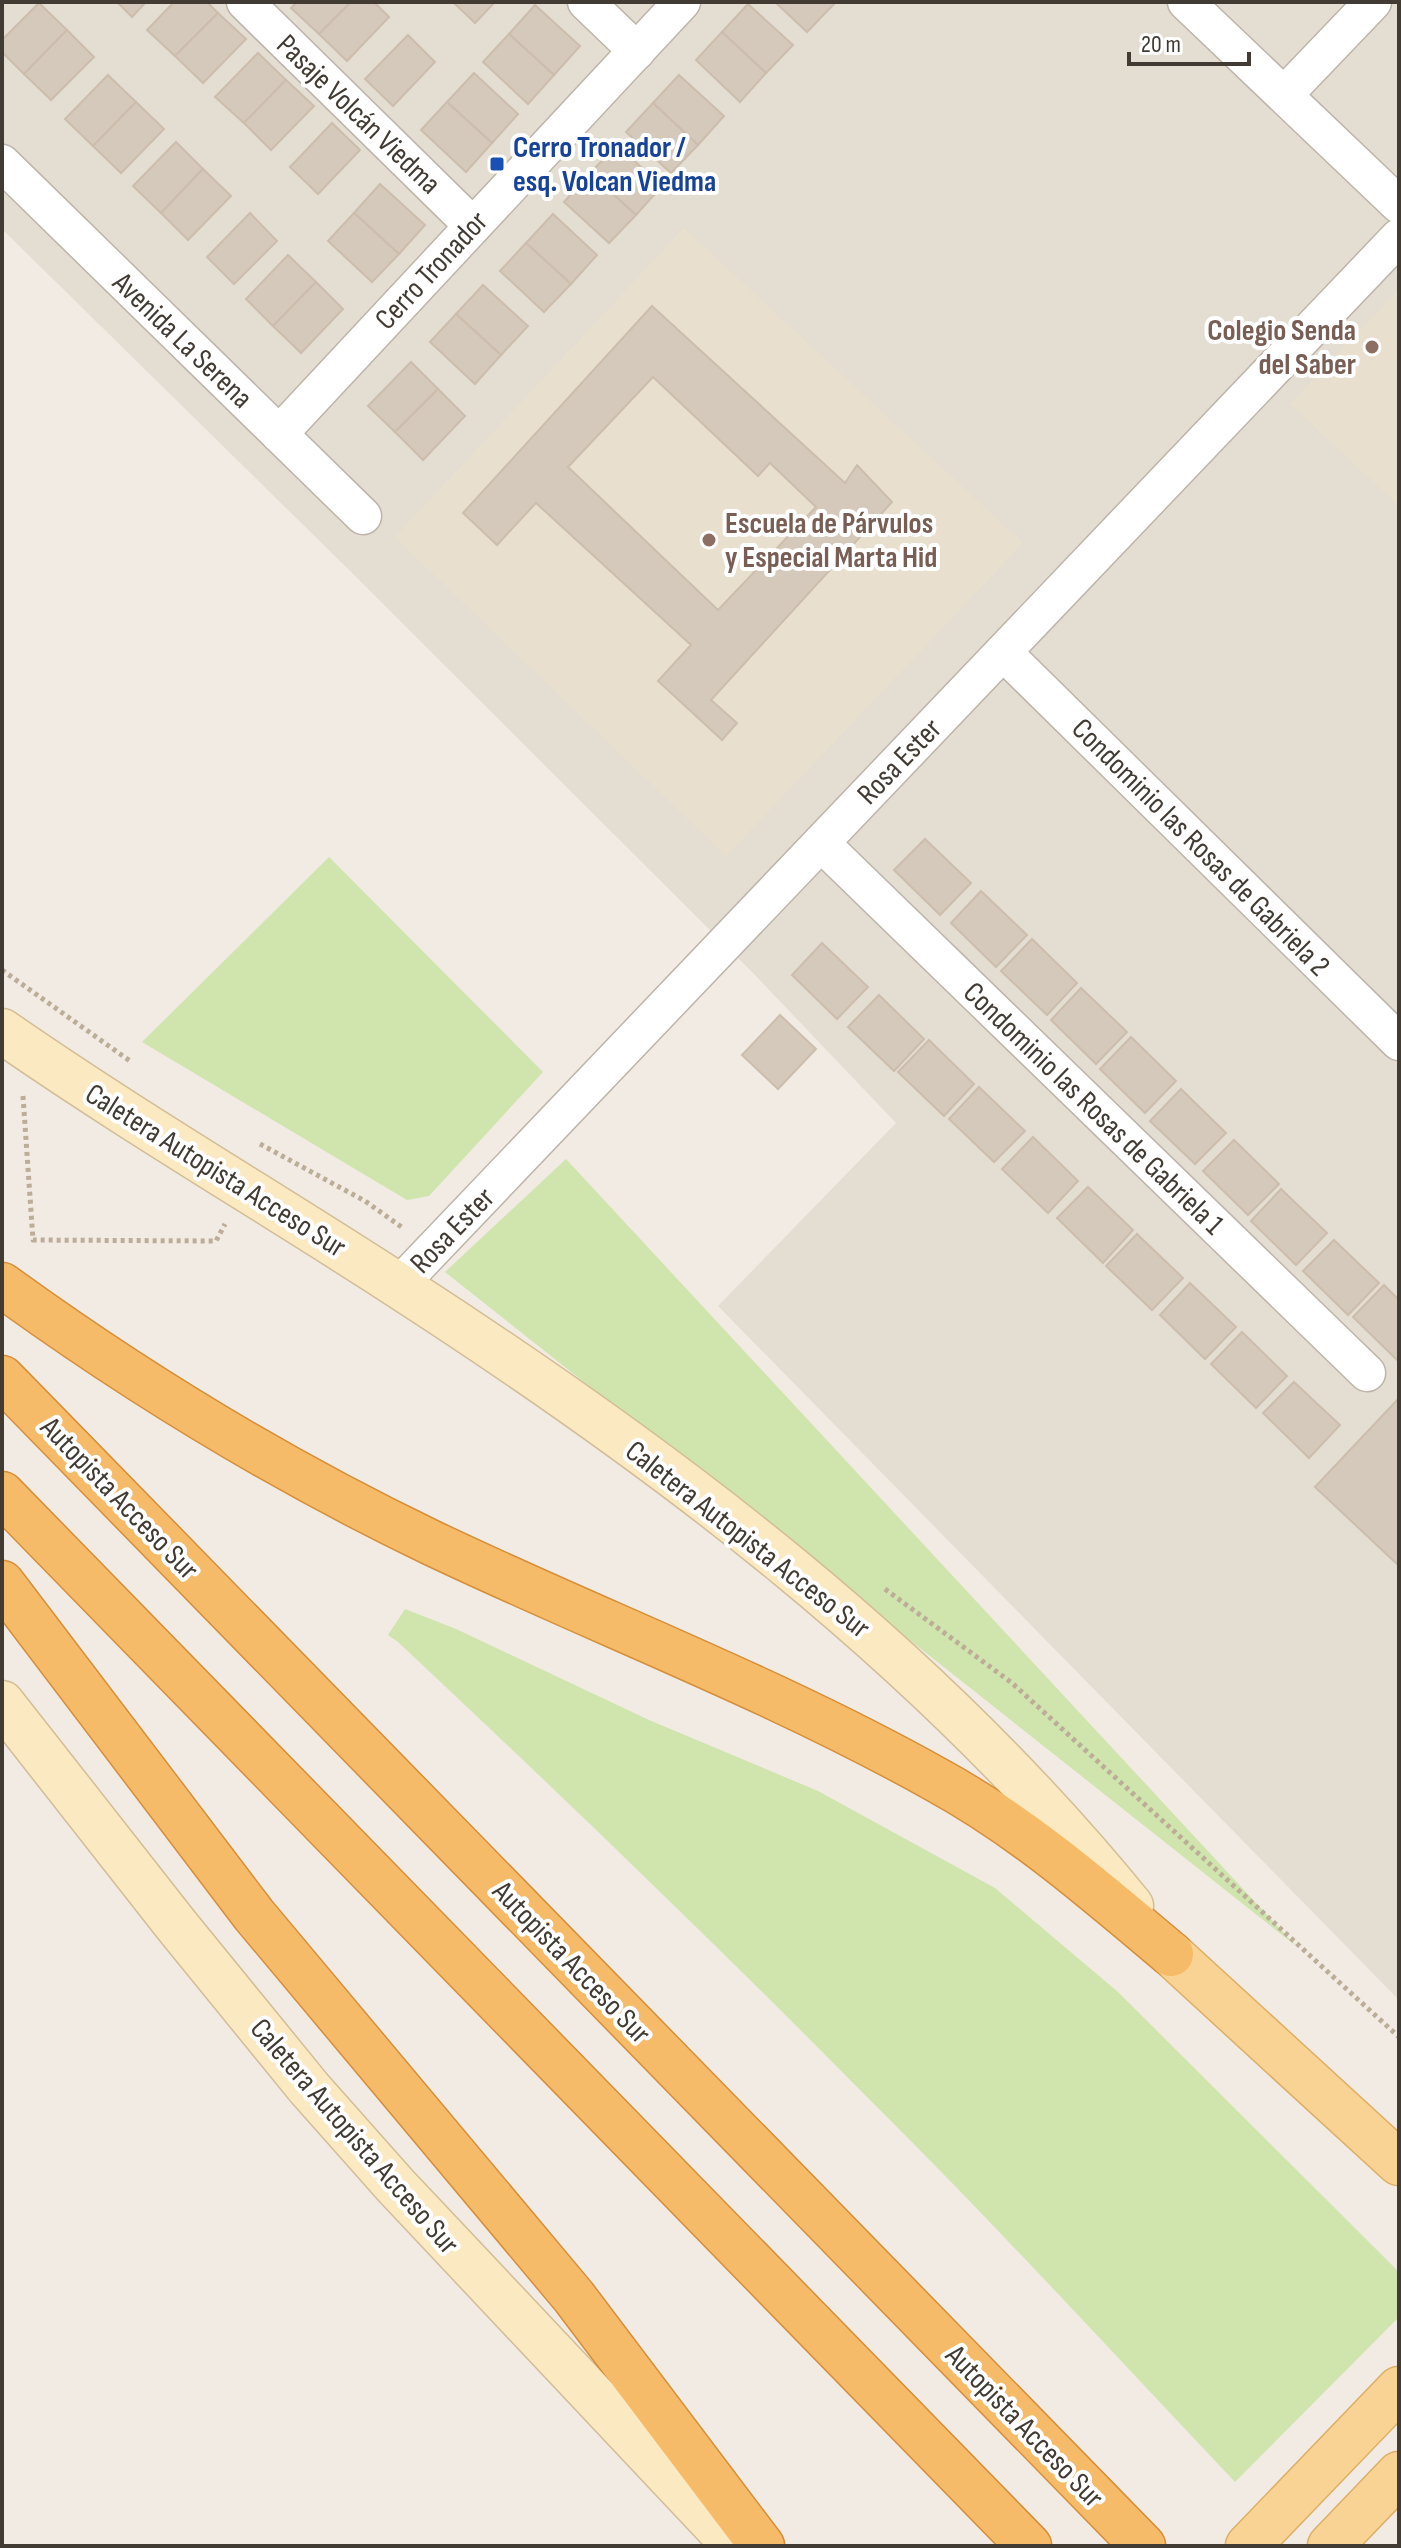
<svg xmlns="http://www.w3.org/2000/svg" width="1401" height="2548" viewBox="0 0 1401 2548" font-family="'Sofia Sans Condensed',sans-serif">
<rect width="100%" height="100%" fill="#f1ebe3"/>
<polygon fill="#e4ddd2" points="2,2 1399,2 1399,2000 718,1306 896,1123 754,974 343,564 2,229"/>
<g fill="#e9dfce">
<polygon points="684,228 1023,543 726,856 395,537"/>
<polygon points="1399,289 1399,506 1290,404"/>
</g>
<g fill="#d0e4ad">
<polygon points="329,857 543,1072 429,1196 407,1200 142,1042"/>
<polygon points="566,1159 1296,1946 445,1272"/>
<path d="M 405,1609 L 456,1629 L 649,1720 L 818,1791 L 995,1888 L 1118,1992 L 1399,2272 L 1399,2317 L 1235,2482 C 1113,2353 993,2222 867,2097 C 714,1942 557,1791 398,1642 L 388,1635 Z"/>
</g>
<g fill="#d5c9bc" stroke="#ccbdad" stroke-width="2" fill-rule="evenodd">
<polygon points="117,2 146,2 132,17"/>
<polygon points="174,2 207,2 218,13 175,56 147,30"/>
<polygon points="297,2 351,2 319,34 291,8"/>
<polygon points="351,2 374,2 389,17 347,61 319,34"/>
<polygon points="453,2 495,2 475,23"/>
<polygon points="775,2 832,2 834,4 807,32"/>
<polygon points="39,3 67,30 24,74 2,52 2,40"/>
<polygon points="748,4 793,45 766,73 722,32"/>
<polygon points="535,5 580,46 554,75 509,34"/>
<polygon points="218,13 246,39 203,83 175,56"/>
<polygon points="67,30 94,57 51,100 24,74"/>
<polygon points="722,32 766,73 740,102 696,60"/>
<polygon points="509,34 554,75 528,104 483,62"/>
<polygon points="408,35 435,62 393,106 365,79"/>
<polygon points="258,53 286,80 244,123 215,97"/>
<polygon points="474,73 518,114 492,143 447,102"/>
<polygon points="108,75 136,102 93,146 65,119"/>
<polygon points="679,75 724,116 698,145 653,103"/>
<polygon points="286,80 314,106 271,150 244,123"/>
<polygon points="136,102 164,129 121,173 93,146"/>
<polygon points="447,102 492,143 466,172 421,130"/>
<polygon points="653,103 698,145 671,173 626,132"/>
<polygon points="332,123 360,150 318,194 290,167"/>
<polygon points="176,142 203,169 161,213 133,186"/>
<polygon points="617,145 662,186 636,215 590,173"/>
<polygon points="203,169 231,196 188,240 161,213"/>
<polygon points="590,173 636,215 609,243 564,202"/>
<polygon points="380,184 425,225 399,254 354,213"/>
<polygon points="250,213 277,241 234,284 207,257"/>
<polygon points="354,213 399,254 372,282 328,241"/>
<polygon points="553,214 597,255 571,284 526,243"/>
<polygon points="526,243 571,284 544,312 500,271"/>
<polygon points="288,255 316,282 273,326 246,299"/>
<polygon points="316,282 343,309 301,353 273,326"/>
<polygon points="483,285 528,326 501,355 456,314"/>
<path d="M 652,306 L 845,483 L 857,465 L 892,502 L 711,700 L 737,723 L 722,740 L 658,681 L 691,645 L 536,503 L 497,545 L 463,513 ZM 653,377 L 758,476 L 770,463 L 816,507 L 718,610 L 568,467 Z"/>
<polygon points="456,314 501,355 475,384 430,342"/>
<polygon points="411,362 438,389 395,432 368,406"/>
<polygon points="438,389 465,416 423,460 395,432"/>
<polygon points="925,839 971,883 940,915 894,870"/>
<polygon points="981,891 1027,935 996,967 951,923"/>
<polygon points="1032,939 1077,983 1047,1015 1001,971"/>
<polygon points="822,943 868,987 837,1019 792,975"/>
<polygon points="1081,988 1127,1032 1096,1064 1051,1020"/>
<polygon points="879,995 924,1039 894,1071 848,1027"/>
<polygon points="780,1015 816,1049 778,1089 742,1055"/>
<polygon points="1131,1037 1176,1081 1145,1113 1100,1069"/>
<polygon points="929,1040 974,1084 944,1116 898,1072"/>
<polygon points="979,1087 1025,1131 994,1162 949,1119"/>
<polygon points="1181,1089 1226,1133 1195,1164 1150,1121"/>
<polygon points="1033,1137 1078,1181 1048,1213 1002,1169"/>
<polygon points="1234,1140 1279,1184 1248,1215 1203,1171"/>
<polygon points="1088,1187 1133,1230 1103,1263 1057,1218"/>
<polygon points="1281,1189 1327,1233 1296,1265 1251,1221"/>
<polygon points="1137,1234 1183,1278 1152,1310 1106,1266"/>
<polygon points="1334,1240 1379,1283 1348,1315 1303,1271"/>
<polygon points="1190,1283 1236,1327 1205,1359 1160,1315"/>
<polygon points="1384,1285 1399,1300 1398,1361 1353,1317"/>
<polygon points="1242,1332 1287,1376 1256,1408 1211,1364"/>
<polygon points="1294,1382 1340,1425 1309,1458 1263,1413"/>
<polygon points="1399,1398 1399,1566 1315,1487"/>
</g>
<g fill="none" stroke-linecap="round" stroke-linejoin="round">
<defs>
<g id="street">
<polyline points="245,2 473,226"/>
<polyline points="586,2 637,51"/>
<polyline points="1186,2 1399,205"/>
<polyline points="1284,95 1373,2"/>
<polyline points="2,163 363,516"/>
<polyline points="279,434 682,2"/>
<polyline points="1003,652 1399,1042"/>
<polyline points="821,843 1367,1373"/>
<polyline points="399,1285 1399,237"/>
</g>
<g id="secondary">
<path d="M 2,1031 C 130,1120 265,1199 396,1284 C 667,1459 927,1655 1131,1906"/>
<polyline points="2,1703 177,1926 309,2088 395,2185 735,2546"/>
</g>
<g id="primary">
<polyline points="1171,1954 1399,2163"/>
<polyline points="1248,2546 1399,2389"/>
<polyline points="1330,2546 1399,2474"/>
</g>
<g id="highway">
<path d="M 2,1285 C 137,1383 282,1471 432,1543 C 600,1623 775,1689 937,1780 C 1023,1827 1096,1891 1171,1954"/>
<polyline points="2,1378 1143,2546"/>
<polyline points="2,1494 1029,2546"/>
<polyline points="2,1583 254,1915 574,2297 762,2546"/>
</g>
</defs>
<use href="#street" stroke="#beb5aa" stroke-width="39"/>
<use href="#secondary" stroke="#d2bd97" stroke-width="47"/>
<use href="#primary" stroke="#ddae65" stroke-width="47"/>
<use href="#highway" stroke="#d58e39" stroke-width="47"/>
<g stroke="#bcad98" stroke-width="5" stroke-dasharray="4 4" stroke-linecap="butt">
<polyline points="2,970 130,1061"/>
<polyline points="23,1096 33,1240 216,1241 225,1224"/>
<polyline points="260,1144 365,1201 403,1228"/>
<polyline points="885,1589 1012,1683 1399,2037"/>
</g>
<use href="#street" stroke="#fff" stroke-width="36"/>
<use href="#secondary" stroke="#fbe9c2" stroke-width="44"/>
<use href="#primary" stroke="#f9d394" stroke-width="44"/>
<use href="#highway" stroke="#f6bb69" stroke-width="44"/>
</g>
<rect fill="#1a4fb4" stroke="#fff" stroke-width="3" x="489" y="156" width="16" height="16" rx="4"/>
<g fill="#8d6e63" stroke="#fff" stroke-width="3">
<circle cx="1372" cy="347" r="8"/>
<circle cx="709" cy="540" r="8"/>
</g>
<g text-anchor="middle" stroke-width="8" stroke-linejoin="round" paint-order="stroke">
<g font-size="30" fill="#423b34" stroke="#fff">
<text transform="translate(359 114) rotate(44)" y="10">Pasaje Volcán Viedma</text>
<text transform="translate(431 270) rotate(-47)" y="10">Cerro Tronador</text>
<text transform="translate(183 340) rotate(44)" y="10">Avenida La Serena</text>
<text transform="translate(899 761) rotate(-46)" y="10">Rosa Ester</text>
<text transform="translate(1201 847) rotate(45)" y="10">Condominio las Rosas de Gabriela 2</text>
<text transform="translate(1094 1108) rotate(44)" y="10">Condominio las Rosas de Gabriela 1</text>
<text transform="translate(216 1170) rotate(32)" y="10">Caletera Autopista Acceso Sur</text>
<text transform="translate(452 1230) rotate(-46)" y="10">Rosa Ester</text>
<text transform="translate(120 1498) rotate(46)" y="10">Autopista Acceso Sur</text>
<text transform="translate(748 1539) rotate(38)" y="10">Caletera Autopista Acceso Sur</text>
<text transform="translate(572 1962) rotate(46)" y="10">Autopista Acceso Sur</text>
<text transform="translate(355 2136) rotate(49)" y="10">Caletera Autopista Acceso Sur</text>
<text transform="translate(1025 2426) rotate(46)" y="10">Autopista Acceso Sur</text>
</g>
<g font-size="30" font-weight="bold" fill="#164399" stroke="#fff" text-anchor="start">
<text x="513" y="157">Cerro Tronador /<tspan x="513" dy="34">esq. Volcan Viedma</tspan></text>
</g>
<g font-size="30" font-weight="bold" fill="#785e54" stroke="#fff" text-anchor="end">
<text x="1356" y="340">Colegio Senda<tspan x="1356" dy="34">del Saber</tspan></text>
<text x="725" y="533" text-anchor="start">Escuela de Párvulos<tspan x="725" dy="34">y Especial Marta Hid</tspan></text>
</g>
</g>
<rect width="1401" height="2548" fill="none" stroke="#423b34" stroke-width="8"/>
<path d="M1129 52v12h120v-12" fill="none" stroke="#423b34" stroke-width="4"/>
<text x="1141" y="52" font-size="24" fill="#423b34" stroke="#ffffff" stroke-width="6" paint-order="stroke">20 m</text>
</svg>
